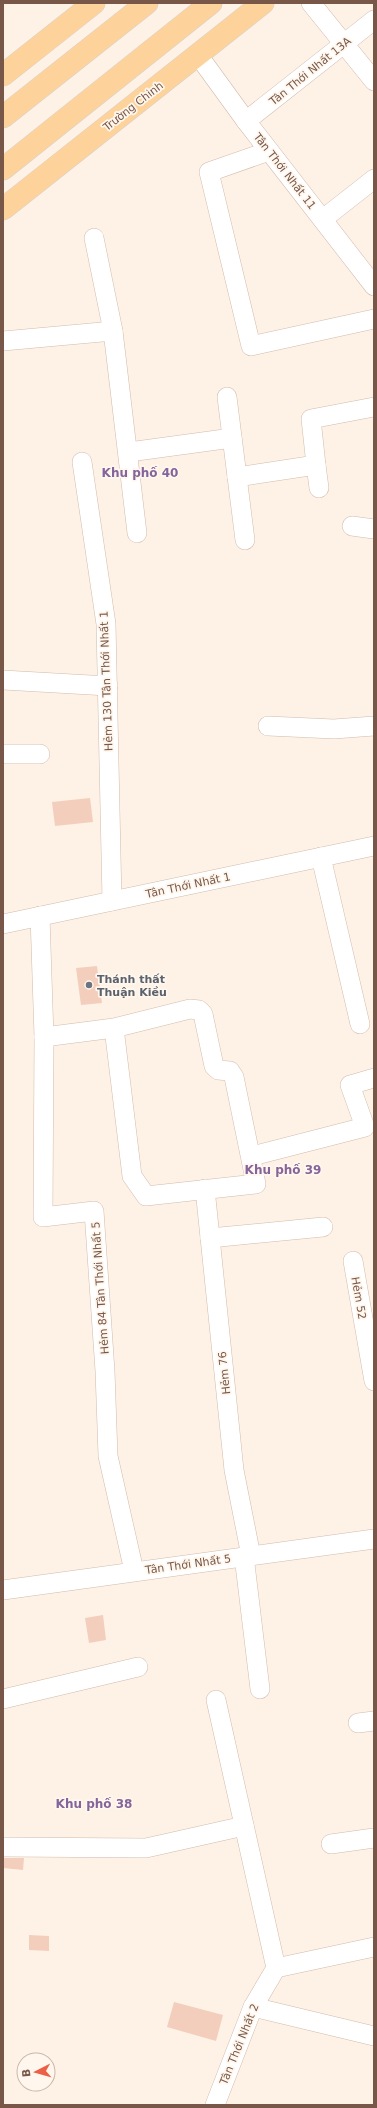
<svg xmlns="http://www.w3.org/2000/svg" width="377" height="2108" viewBox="0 0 377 2108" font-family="'DejaVu Sans',sans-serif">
<rect width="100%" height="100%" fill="#fdf2e5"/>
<g fill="#f4cebc">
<polygon points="90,798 93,822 55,826 52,802"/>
<polygon points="97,966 102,1003 81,1005 76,968"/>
<polygon points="103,1615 106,1640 89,1643 85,1618"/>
<polygon points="3,1858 24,1858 23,1870 3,1868"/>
<polygon points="29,1935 49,1936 49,1951 29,1950"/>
<polygon points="174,2002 223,2015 216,2041 167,2027"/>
</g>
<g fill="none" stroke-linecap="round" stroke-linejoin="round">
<defs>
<g id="minor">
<polyline points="311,3 374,81"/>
<polyline points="198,55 246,121 374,286"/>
<polyline points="246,121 374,20"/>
<polyline points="269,151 209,172 251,346 374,319"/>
<polyline points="323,219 374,179"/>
<polyline points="94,238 113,331 137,533"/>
<polyline points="3,341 113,331"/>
<polyline points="227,397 245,540"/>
<polyline points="129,452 232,438"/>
<polyline points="82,462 106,624 112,901"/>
<polyline points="316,465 319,488"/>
<polyline points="237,477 316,465 311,419 374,407"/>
<polyline points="352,526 374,529"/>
<polyline points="3,680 108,686"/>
<polyline points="268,726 334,729 374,726"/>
<polyline points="3,754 40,754"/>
<polyline points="321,857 360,1024"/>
<polyline points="40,916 44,1037 43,1217 94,1211 105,1371 108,1456 134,1571"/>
<polyline points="3,924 374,846"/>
<polyline points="44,1037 114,1028 190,1009 199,1010 203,1014 214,1066 218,1070 230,1071 234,1077 256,1184 146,1196 132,1176 114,1028"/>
<polyline points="252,1156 365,1127 350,1085 374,1078"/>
<polyline points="205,1189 234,1470 251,1556"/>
<polyline points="210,1238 323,1227"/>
<polyline points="353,1261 374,1381"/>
<polyline points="244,1556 260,1689"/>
<polyline points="3,1590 374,1539"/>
<polyline points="3,1699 138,1667"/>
<polyline points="216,1700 276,1968"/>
<polyline points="358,1723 374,1721"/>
<polyline points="331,1844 374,1838"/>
<polyline points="3,1847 146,1848 244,1826"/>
<polyline points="253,2007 374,2036"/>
<polyline points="215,2105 253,2007 276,1968 374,1947"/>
</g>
<g id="major">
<polyline points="3,75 94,3"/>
<polyline points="3,117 147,3"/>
<polyline points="3,169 211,3"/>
<polyline points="3,209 263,3"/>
</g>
</defs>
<use href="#minor" stroke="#d2bbad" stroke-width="20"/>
<use href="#major" stroke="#d9d0cc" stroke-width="23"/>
<use href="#minor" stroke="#fff" stroke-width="19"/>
<use href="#major" stroke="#fed39b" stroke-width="22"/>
</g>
<circle fill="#6b7280" stroke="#fff7ed" stroke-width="1.5" cx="89" cy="985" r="4"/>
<g text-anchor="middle" stroke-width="3.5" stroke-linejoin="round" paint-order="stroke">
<g font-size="11" fill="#785749" stroke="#fff7ed">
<text transform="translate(310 71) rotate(-39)" y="4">Tân Thới Nhất 13A</text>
<text transform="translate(133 106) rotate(-38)" y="4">Trường Chinh</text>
<text transform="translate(285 171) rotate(52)" y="4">Tân Thới Nhất 11</text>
<text transform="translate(106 681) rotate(-92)" y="4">Hẻm 130 Tân Thới Nhất 1</text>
<text transform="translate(188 885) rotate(-12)" y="4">Tân Thới Nhất 1</text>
<text transform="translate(100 1288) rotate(-94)" y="4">Hẻm 84 Tân Thới Nhất 5</text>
<text transform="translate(359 1298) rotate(80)" y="4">Hẻm 52</text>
<text transform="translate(224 1373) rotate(-96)" y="4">Hẻm 76</text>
<text transform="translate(188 1564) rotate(-8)" y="4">Tân Thới Nhất 5</text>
<text transform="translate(239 2044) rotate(-68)" y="4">Tân Thới Nhất 2</text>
</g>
<g font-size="11" font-weight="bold" fill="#5b616d" stroke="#fff7ed" text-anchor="start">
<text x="97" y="983">Thánh thất<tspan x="97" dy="13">Thuận Kiều</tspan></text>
</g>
<g font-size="12" font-weight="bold" fill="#85649b" stroke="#fff7ed">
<text x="140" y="477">Khu phố 40</text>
<text x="283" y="1174">Khu phố 39</text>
<text x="94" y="1808">Khu phố 38</text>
</g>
</g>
<rect width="377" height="2108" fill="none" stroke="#785749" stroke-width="8"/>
<g transform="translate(36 2072) rotate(264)"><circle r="19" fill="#fff7ed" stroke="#c9b7ab"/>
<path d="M0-3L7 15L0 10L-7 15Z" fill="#ec6046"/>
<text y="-6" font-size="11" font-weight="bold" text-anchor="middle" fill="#785749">B</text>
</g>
</svg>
